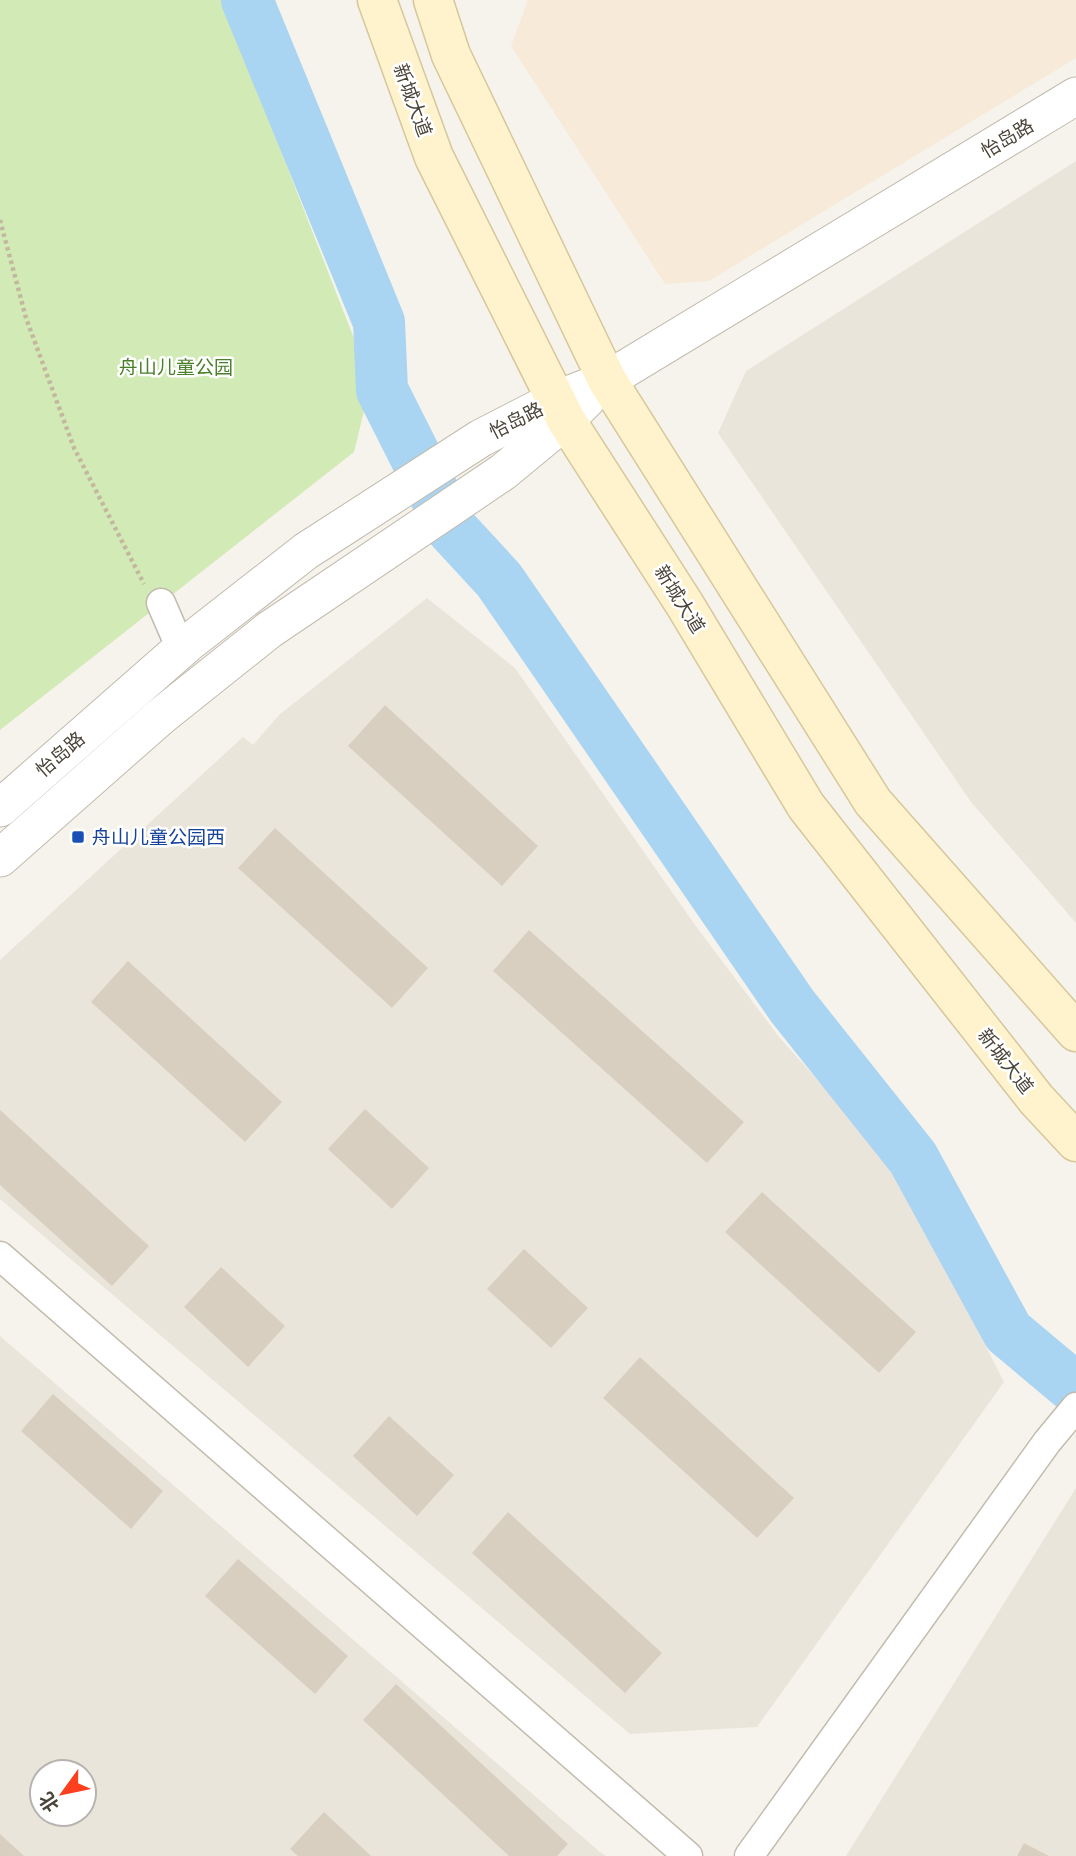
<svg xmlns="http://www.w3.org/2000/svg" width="1076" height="1856" viewBox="0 0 1076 1856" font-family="Raleway,'Noto Sans SC',sans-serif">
<rect width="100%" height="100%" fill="#f6f3ec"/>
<g fill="#eae5da" fill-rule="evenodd">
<polygon points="1076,161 1076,923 971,802 718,433 746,371"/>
<polygon points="427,598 515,668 695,925 779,1037 894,1165 1004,1382 757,1727 630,1734 0,1199 0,960 243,737 253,745 279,715"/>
<path d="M 0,1336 L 600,1852 L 606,1856 L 0,1856 ZM 42,1772 L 84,1772 L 84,1814 L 42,1814 Z"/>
<polygon points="1076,1488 1076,1856 846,1856"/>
</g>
<polygon fill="#f7ead8" points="528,0 1076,0 1076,58 709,281 665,284 511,46"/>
<polygon fill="#d2eab5" points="0,0 222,0 371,382 354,452 0,730"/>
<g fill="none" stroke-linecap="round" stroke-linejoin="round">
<polyline stroke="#a9d4f2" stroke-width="52" points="247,0 379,322 382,390 452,529 499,580 792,1006 913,1158 1008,1332 1076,1389"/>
</g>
<g fill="#d8cfc1">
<polygon points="385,705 538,846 502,886 348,746"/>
<polygon points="275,828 428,968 392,1008 238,868"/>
<polygon points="529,930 744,1122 707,1163 493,971"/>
<polygon points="128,961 282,1102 245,1142 91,1002"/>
<polygon points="365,1109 429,1168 392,1209 328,1149"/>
<polygon points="0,1110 149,1246 112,1286 0,1185"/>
<polygon points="762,1192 916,1332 879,1373 725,1232"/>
<polygon points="524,1249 588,1308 551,1348 487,1289"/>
<polygon points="221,1267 285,1326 248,1367 184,1307"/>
<polygon points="640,1357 794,1498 757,1538 603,1398"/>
<polygon points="53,1394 163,1491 131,1529 21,1431"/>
<polygon points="389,1416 454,1475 417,1516 353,1456"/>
<polygon points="508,1512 662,1653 625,1693 472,1553"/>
<polygon points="238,1559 348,1656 315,1694 205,1596"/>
<polygon points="396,1684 568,1844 557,1856 509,1856 363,1720"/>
<polygon points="324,1812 371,1856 298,1856 290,1849"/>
<polygon points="0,1834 24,1856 0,1856"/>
<polygon points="1024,1843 1049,1856 1017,1856"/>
</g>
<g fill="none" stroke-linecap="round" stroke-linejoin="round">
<defs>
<g id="minor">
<polyline points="161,603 181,649"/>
<polyline points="0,1256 688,1856"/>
<polyline points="749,1856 1047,1442 1076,1407"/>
</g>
<g id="tertiary">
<polyline points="0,808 187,644 306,551 481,438 555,400 607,380 1076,96"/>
<polyline points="0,858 160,717 269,630 503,472 566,420 588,398"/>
</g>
<g id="secondary">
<polyline points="377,0 434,157 566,420 685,605 806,806 1036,1099 1076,1142"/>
<polyline points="433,0 451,55 607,380 873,802 1076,1032"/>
</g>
</defs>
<use href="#minor" stroke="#c2bbae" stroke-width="31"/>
<use href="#tertiary" stroke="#c2bbae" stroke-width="39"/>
<use href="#secondary" stroke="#d6c79b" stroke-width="41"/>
<polyline stroke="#c4b79f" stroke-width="4.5" stroke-dasharray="3.5 3.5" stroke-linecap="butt" points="0,220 26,318 74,448 144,584"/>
<use href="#minor" stroke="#fff" stroke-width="28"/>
<use href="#tertiary" stroke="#fff" stroke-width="37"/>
<use href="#secondary" stroke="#fff3cd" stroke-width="38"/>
</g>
<rect fill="#1a4fb4" stroke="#fff" stroke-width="2.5" x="71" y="830" width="14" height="14" rx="3.5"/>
<g text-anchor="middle" stroke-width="5" stroke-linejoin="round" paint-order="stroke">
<g font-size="19" fill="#4b4439" stroke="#fff">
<text transform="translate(413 100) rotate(70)" y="7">新城大道</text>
<text transform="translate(1007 138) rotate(-31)" y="7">怡岛路</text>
<text transform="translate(516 420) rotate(-27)" y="7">怡岛路</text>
<text transform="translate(680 599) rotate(58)" y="7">新城大道</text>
<text transform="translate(60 754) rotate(-41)" y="7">怡岛路</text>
<text transform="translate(1006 1061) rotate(52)" y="7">新城大道</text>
</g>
<g font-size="19" fill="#4a7f2a" stroke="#fff">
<text x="176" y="374">舟山儿童公园</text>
</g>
<g font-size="19" fill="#164399" stroke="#fff" text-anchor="start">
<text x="92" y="844">舟山儿童公园西</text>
</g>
</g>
<g transform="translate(63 1793) rotate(237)"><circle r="33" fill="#ffffff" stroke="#b7b4b0" stroke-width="2"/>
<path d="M0-5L12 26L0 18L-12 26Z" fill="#fc3f1d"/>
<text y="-10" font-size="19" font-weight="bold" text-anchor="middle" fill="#4b4439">北</text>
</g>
</svg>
